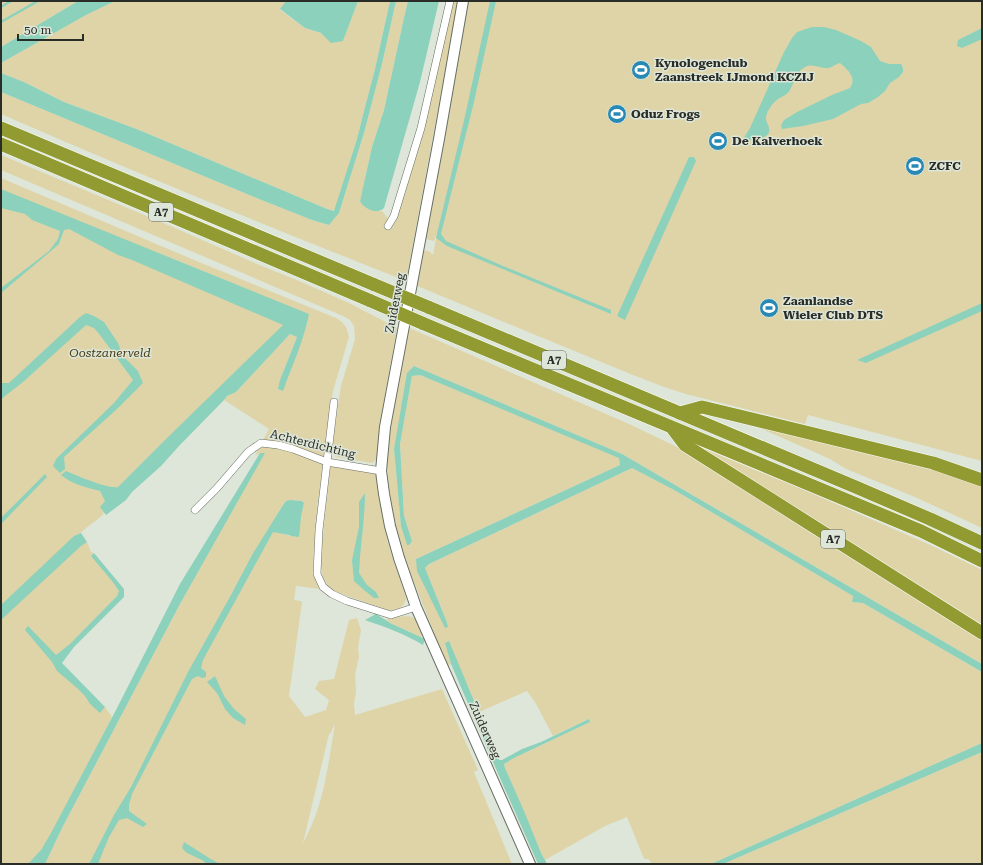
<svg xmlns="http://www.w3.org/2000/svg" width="983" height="865" viewBox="0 0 983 865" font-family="'Roboto Serif',serif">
<rect width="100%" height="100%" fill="#dde6d8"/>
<g fill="#dfd4a8" fill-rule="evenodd">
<polygon points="1,1 78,1 1,47"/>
<polygon points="115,1 286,1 280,10 305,28 343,41 358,1 390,1 375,69 364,111 357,139 335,211 327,209 139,130 64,102 24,82 1,73 1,63 86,15"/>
<path d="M 396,1 L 408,1 L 404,18 L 384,110 L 372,147 L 360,201 C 367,206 372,212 382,211 L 393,225 L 397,212 L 453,1 L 458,1 L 406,281 C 270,227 135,173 1,114 L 1,92 L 259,199 L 312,220 L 329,225 L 339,213 L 364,133 L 382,64 Z"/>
<polygon points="465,1 982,1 982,461 808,415 805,424 686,394 664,387 633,375 533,334 415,285 421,253 425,250 430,252 433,255 437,233 434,241 426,239 424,236"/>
<polygon points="1,155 168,225 257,264 299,281 349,303 397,328 382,412 377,459 372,463 337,457 335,456 332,451 337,412 341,386 355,339 354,326 350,320 343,316 1,170"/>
<path d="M 1,178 L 194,260 L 336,318 L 342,322 L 346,327 L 349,337 L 333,391 L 322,468 L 322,473 L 318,500 L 313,564 L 315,578 L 320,586 L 320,589 L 296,586 L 294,600 L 300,601 L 302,602 L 289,696 L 305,717 L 326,710 L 329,700 L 315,689 L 319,681 L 334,679 L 349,620 L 357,618 L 361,630 L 358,648 L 359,657 L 355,675 L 356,692 L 354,704 L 355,715 L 442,689 L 478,770 L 474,772 L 512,864 L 45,864 L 62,828 L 180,604 L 264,453 L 260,453 L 255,456 L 269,429 L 224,400 L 227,396 L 236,392 L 290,334 L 297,337 L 280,380 L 308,322 L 289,333 L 103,512 L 104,514 L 80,533 L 83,544 L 87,542 L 91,552 L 94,553 L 93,554 L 121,590 L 117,596 L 57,659 L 96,702 L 105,707 L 112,717 L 43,864 L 1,864 ZM 295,500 L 302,501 L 304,503 L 301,517 L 291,536 L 268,530 L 283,505 L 286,501 ZM 335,724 C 328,765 324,806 303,843 L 329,734 L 330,734 Z"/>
<polygon points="407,327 629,424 675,446 813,531 982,640 982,664 622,454 414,366 394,449 401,526 412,541 404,516 400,444 412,376 420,375 619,457 620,465 416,559 446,620 425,568 429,564 632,468 676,491 853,596 852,602 863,603 982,672 982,743 711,864 652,864 649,859 644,859 627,817 605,826 545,860 542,855 505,768 504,764 514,758 590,722 589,719 553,736 535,702 527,691 479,712 467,684 445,643 451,664 447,666 414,582 399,542 392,515 389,490 387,462 389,435"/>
<polygon points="746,422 888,457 982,484 982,528 915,497 846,469 830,459"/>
<polygon points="690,443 811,493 928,544 982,570 982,629"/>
<path d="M 333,465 L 373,471 L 376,475 L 381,509 L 388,543 L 406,598 C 404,608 398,610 387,610 L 336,592 L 328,586 L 323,578 L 320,561 L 330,469 Z"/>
<path d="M 406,616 C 418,617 419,623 424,633 L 421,637 L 390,623 L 386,619 Z"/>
<polygon points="982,752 982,864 723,864"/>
</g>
<g fill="#8cd1bc">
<polygon points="78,1 115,1 86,15 1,63 1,47"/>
<polygon points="286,1 358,1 343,41 331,43 321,33 305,28 280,9"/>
<polygon points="390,1 396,1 382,64 364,133 339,213 329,225 312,220 259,199 1,92 1,73 24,82 64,102 139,130 327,209 334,211 357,139 364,111 375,69"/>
<path d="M 408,1 L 439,1 L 420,82 L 384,208 C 377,215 364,209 360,201 L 372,147 L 384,110 L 404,18 Z"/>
<polygon points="490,1 496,1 474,102 441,234 446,241 503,266 611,310 611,314 447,246 436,238 465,116"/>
<path d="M 812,27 L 824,27 L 836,30 L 861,41 L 871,47 L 880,61 L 889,64 L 901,64 L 903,68 L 903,72 L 899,77 L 890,83 L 885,91 L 878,97 L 868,103 L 861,104 L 833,119 L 803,126 L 782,129 L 781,125 L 784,120 L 797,112 L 832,95 L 850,88 C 857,78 848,70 840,63 C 835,64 831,69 826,68 C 819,68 813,63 805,67 C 795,73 795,81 790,90 C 787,95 783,96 778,99 C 773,102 767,111 766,117 C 765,123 772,127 768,134 C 764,140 748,140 742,141 L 750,128 L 784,52 L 792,38 L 797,32 Z"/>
<polygon points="982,28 982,39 962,48 957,46 958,40"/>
<polygon points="689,157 694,157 696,161 625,320 617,316"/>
<path d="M 1,189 L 309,314 C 304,340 292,366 283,391 L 278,389 L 280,380 L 297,337 L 290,334 L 236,392 L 227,396 L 224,400 L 179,446 L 161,466 L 132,492 L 126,500 L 106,515 L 100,507 L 105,501 L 100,491 C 85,487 74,485 61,475 L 66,471 C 78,476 107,489 118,487 L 166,439 L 283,325 L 132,260 L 118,255 L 69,229 L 64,230 L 59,244 L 51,251 L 1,293 L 1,288 L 49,251 L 58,239 L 60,231 L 32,220 L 25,214 L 1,208 Z"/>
<polygon points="982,303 982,311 866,363 857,360"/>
<polygon points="86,313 94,316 104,322 118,343 123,356 138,371 143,383 117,409 64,457 65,469 60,473 53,466 56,459 114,403 133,380 100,335 94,328 86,325 23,382 5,396 1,400 1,383 9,383 80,317"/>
<polygon points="414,366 622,454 982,664 982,672 863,603 852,602 853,596 676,491 632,468 429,564 425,568 446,620 448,627 445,628 417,571 416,559 620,465 619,458 420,375 412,376 400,444 404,516 412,541 409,545 407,545 401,526 394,449 407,373"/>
<polygon points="260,453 265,453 180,604 62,828 45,864 28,864 41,850 51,833 116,710 180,584"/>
<polygon points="45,474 47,477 1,524 1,518"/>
<path d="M 365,493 C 365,520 360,547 359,573 L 367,585 L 376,592 L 379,598 L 374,598 L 364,590 L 354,581 L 352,560 L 359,527 L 359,502 Z"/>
<polygon points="290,500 302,501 304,503 301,517 299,537 291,536 289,535 273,532 203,660 201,668 206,672 206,677 202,678 198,676 192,679 132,794 129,805 129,811 147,824 143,827 127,818 119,820 109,837 98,864 89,864 114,815 131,787 188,672 231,595 252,555 283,505 286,501"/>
<polygon points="81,533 87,542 81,546 1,620 1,605 74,536"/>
<polygon points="94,553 124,589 124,597 74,647 62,663 105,707 100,713 90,704 85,696 77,688 57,671 52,662 25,630 28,626 56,655 70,644 117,596 119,591 112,581 91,556"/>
<path d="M 375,613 C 380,617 385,619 390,623 L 425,639 L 423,645 C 405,634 385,627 365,620 L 374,615 Z"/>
<polygon points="449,641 467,684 499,760 502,760 522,749 541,742 589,719 590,722 514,758 504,764 505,768 524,811 542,855 545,860 547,864 538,864 500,778 451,664 445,643"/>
<polygon points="215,676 224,696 234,709 246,719 245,725 233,718 225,709 217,693 207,682"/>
<polygon points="982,743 982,752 723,864 711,864"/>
<polygon points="184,842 209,858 220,864 207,864 202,860 187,853 182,848"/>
</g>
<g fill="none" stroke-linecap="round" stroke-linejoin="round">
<g stroke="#8cd1bc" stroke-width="2.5">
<polyline points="1,7 11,1"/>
<polyline points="1,22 38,1"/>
</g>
<defs>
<g id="street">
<polyline points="388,226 394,216 421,128 450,1"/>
<polyline points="334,402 319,530 317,574 323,587 332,594 347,601 391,615 416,607"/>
<polyline points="195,510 217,488 248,452 261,443 278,445 293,449 327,462 381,471"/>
</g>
<polyline id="secondary" points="463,1 439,139 385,427 381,471 384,494 390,526 399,558 416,607 530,864"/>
<g id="highway">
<polyline points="1,128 375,285"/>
<polyline points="1,144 371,301"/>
<polyline points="428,307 858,488 930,519 982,543"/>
<polyline points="422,323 921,531 982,561"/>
<polyline points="680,413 702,407 933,463 982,480"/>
<polyline points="673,429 685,445 982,633"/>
</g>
</defs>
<use href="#street" stroke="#676e63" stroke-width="8"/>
<use href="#secondary" stroke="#676e63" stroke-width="12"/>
<use href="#highway" stroke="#fff" stroke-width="14"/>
<use href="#street" stroke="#fff" stroke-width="7"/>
<use href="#secondary" stroke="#fff" stroke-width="10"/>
<use href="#highway" stroke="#919b32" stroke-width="13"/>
<defs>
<g id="highway-bridge">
<polyline points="375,285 428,307"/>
<polyline points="371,301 422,323"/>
</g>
</defs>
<use href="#highway-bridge" stroke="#fff" stroke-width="14" stroke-linecap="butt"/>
<use href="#highway-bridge" stroke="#919b32" stroke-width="13"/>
</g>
<defs>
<symbol id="stadium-disc" viewBox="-11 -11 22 22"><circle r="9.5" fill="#2889b4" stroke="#dde6d8"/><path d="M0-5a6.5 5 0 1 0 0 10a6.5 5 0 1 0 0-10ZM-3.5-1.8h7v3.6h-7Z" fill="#fff"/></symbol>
</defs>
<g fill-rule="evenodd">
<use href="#stadium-disc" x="630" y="59" width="22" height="22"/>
<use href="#stadium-disc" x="606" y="103" width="22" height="22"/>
<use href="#stadium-disc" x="707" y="130" width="22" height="22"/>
<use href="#stadium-disc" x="904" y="155" width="22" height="22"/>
<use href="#stadium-disc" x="758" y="297" width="22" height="22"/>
</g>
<g text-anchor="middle" stroke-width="3" stroke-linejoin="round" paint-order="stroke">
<g fill="#dde6d8" stroke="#5f645c" stroke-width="1">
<rect x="149" y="203" width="24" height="18" rx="3"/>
<rect x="542" y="351" width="24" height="18" rx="3"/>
<rect x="821" y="530" width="24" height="18" rx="3"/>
</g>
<g font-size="11" font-weight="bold" fill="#292c27">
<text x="161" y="216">A7</text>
<text x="554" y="364">A7</text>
<text x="833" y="543">A7</text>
</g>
<g font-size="12" font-weight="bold" fill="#292c27" stroke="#dde6d8" text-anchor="start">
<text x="655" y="67">Kynologenclub<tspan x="655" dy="14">Zaanstreek IJmond KCZIJ</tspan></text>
<text x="631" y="118">Oduz Frogs</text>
<text x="732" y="145">De Kalverhoek</text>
<text x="929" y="170">ZCFC</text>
<text x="783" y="305">Zaanlandse<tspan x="783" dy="14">Wieler Club DTS</tspan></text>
</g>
<g font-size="12" fill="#292c27" stroke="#dde6d8">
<text transform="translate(395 303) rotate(-79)" y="4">Zuiderweg</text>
<text transform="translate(313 444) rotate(14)" y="4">Achterdichting</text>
<text transform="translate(485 730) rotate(66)" y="4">Zuiderweg</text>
</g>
<g font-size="12" font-style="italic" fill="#493e12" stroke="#dde6d8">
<text x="110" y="357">Oostzanerveld</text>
</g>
</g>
<rect width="983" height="865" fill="none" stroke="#292c27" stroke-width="4"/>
<path d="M18 34v6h65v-6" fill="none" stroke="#292c27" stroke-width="2"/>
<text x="24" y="34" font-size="12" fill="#292c27" stroke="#dde6d8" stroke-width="3" paint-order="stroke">50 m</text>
</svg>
